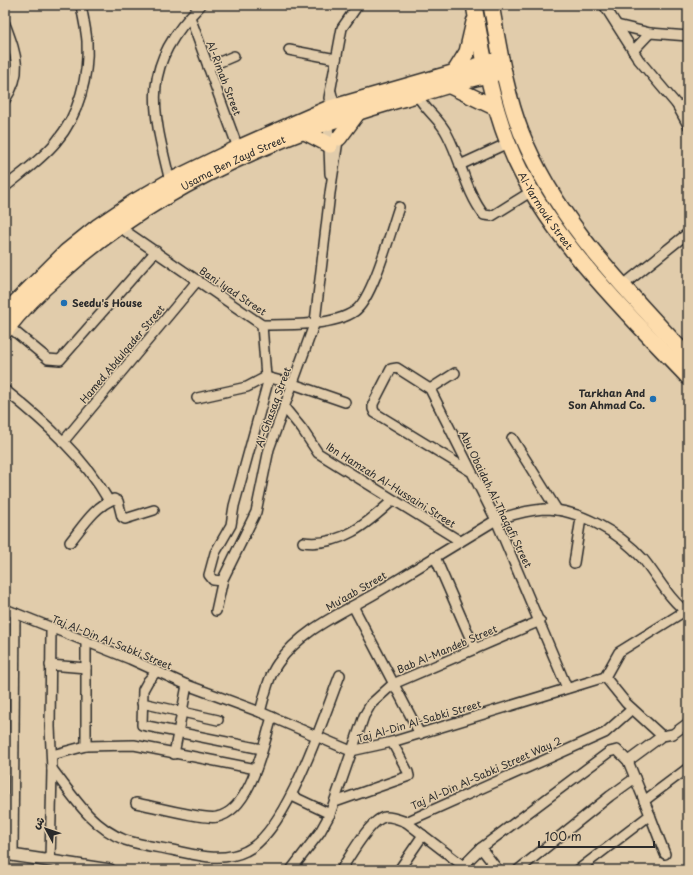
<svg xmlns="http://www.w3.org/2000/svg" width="693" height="875" viewBox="0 0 693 875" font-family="'Playpen Sans','Playpen Sans Arabic',sans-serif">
<rect width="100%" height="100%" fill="#e1ccab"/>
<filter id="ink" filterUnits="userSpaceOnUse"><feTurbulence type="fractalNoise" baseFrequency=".025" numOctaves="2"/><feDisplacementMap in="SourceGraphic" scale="8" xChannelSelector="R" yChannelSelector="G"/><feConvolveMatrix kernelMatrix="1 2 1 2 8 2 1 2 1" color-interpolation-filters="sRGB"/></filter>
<g filter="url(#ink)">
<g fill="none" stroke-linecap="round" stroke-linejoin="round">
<defs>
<g id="minor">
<polyline points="604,5 639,60 677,105 688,106"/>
<polyline points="190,17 238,148"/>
<path d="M 5,24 C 16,54 24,72 5,100"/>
<polyline points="617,25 650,33 688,36"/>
<polyline points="289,50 336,59"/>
<polyline points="633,51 650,33"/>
<polyline points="208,67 234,56"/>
<polyline points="331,92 336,110"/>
<path d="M 417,95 C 425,110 440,119 447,134 C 461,160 466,192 484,215 L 492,216 L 532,191"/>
<polyline points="329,98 342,28 358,5"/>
<polyline points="677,105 688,125"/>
<polyline points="328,119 330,174"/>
<polyline points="460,165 508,143"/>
<path d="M 170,181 C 151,105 141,65 201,5"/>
<path d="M 5,187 C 22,173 42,159 56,142 C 79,115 89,76 87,41 C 86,29 83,17 81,5"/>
<path d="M 118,226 L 262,325 C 288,325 334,326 355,311 C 373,298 391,230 399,207"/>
<polyline points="622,286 688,233"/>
<polyline points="8,326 48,359 60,360 156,251"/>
<polyline points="266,377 293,384 345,402"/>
<polyline points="430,389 455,373"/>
<path d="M 5,390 C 44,421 84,457 109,501"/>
<polyline points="197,398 247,387 266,377 262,325"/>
<polyline points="284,407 302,429 318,453 460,541"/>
<polyline points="512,438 557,510"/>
<polyline points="63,442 198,280"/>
<polyline points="470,471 375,413 373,409 373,404 391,369 397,368 430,389 496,520 567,688"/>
<path d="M 70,542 C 83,526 95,506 114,499 L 118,501 L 122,517 L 125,519 L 154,510"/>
<path d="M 303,542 C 340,547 367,524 393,500"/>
<polyline points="435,557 475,649"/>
<polyline points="574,563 581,518"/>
<polyline points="222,581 213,580 209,575 215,553 231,525 234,506 269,378"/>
<polyline points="353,606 420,734"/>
<polyline points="5,609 130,659 187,685 260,712 351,751 392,742 605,677"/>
<polyline points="216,611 223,579 256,512 269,449 315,322 330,193 339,134"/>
<polyline points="86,642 86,746"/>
<polyline points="50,665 86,668"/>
<polyline points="156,672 148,681 143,690 142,725 262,749"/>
<polyline points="605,677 626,703 662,736 673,734 688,723"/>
<polyline points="605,677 619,652 685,611"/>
<polyline points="142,703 218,720"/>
<path d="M 260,712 C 265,695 268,677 278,663 C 302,629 342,613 376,593 C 416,569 456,544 496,520 C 511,515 527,510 544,509 C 579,509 620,533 643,559 C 658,577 669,600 688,613"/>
<polyline points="174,754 187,685"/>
<polyline points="52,755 86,746 134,745 256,769"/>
<polyline points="628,761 662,736"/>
<path d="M 52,769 C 73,796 91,827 125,840 C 140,845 156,847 172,850 C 196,855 222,863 246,851 C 287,832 323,718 340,675"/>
<polyline points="292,796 330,814"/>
<polyline points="644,801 688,768"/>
<polyline points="335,802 409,776 408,772 392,742"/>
<path d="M 136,803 C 152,806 204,820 217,817 C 251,810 263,746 272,717"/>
<polyline points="650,815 665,854"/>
<polyline points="406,822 462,865"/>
<polyline points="481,848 498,870"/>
<polyline points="13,855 15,613"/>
<polyline points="50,861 52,769 50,727 51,629"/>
<polyline points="291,870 320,832 330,814 364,716 371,704 393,684 540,621"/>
<path d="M 341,870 C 349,858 370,819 385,817 C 391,816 400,820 406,822 L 605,733 L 632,709"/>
<polyline points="399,870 423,835"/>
<polyline points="459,870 481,848 609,752 617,750 628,761 650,815 578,870"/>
<polyline points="518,870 610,796 635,778"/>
</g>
<polyline id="tertiary" points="5,854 110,870"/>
<g id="trunk">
<path id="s1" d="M 474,5 C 482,51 491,99 508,143 C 542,231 623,309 688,377"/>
<path d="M 491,5 C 499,47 505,91 521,132 C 556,221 624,287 688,357"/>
<polyline points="454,73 467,52 474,22"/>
<polyline points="450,86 496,108"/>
<polyline points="303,131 330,145"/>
<polyline points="339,138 359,111"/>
<polyline points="5,313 66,252 97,227 134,202 170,181 238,148 327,109 501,59"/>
<path id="s2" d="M 5,331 C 21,310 40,291 60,274 C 159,184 288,130 416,95 C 445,87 474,76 504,72"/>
</g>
</defs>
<use href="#minor" stroke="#2b2b2b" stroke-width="12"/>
<use href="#tertiary" stroke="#2b2b2b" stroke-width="14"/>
<use href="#trunk" stroke="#2b2b2b" stroke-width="18"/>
<use href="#minor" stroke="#e1ccab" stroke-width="9"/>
<use href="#tertiary" stroke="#e1ccab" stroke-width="11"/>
<use href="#trunk" stroke="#fddcac" stroke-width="15"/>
</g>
</g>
<g fill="#1f6fb2" stroke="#e1ccab" stroke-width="1.5">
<circle cx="64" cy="303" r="4"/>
<circle cx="653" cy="399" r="4"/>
</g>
<g text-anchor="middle" stroke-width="3" stroke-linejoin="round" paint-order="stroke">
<g font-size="10" fill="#2b2b2b" stroke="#e1ccab">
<text transform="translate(224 78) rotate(69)" y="4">Al-Rimah Street</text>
<text dy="4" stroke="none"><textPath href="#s2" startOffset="286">Usama Ben Zayd Street</textPath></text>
<text dy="4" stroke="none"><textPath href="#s1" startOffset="220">Al-Yarmouk Street</textPath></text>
<text transform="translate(233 291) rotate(34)" y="4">Bani Iyad Street</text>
<text transform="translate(122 354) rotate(-50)" y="4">Hamed Abdulqader Street</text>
<text transform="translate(273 407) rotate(-70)" y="4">Al-Ghasaq Street</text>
<text transform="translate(391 485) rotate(32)" y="4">Ibn Hamzah Al-Hussaini Street</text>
<text transform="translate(496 499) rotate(64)" y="4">Abu Obaidah Al-Thaqafi Street</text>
<text transform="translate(356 591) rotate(-30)" y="4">Mu'aab Street</text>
<text transform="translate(112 642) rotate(22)" y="4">Taj Al-Din Al-Sabki Street</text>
<text transform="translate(447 649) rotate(-23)" y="4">Bab Al-Mandeb Street</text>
<text transform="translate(419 721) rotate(-16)" y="4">Taj Al-Din Al-Sabki Street</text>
<text transform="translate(486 773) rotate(-24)" y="4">Taj Al-Din Al-Sabki Street Way 2</text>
</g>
<g font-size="10" font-weight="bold" fill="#2b2b2b" stroke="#e1ccab" text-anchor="start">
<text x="72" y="307">Seedu's House</text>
<text x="645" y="397" text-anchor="end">Tarkhan And<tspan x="645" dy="12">Son Ahmad Co.</tspan></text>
</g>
</g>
<rect width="693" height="875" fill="none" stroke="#e1ccab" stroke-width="20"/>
<rect x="10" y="10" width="673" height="855" fill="none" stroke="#2b2b2b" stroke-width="1.5" filter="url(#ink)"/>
<g transform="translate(46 829) rotate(310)" stroke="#e1ccab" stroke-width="3" paint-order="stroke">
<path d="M0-3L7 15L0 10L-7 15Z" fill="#2b2b2b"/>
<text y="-6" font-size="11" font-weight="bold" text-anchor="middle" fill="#2b2b2b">ش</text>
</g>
<path d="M539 841v6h115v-6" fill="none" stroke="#2b2b2b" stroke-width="2"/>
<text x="545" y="841" font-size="12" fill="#2b2b2b" stroke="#e1ccab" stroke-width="3" paint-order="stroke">100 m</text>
</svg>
